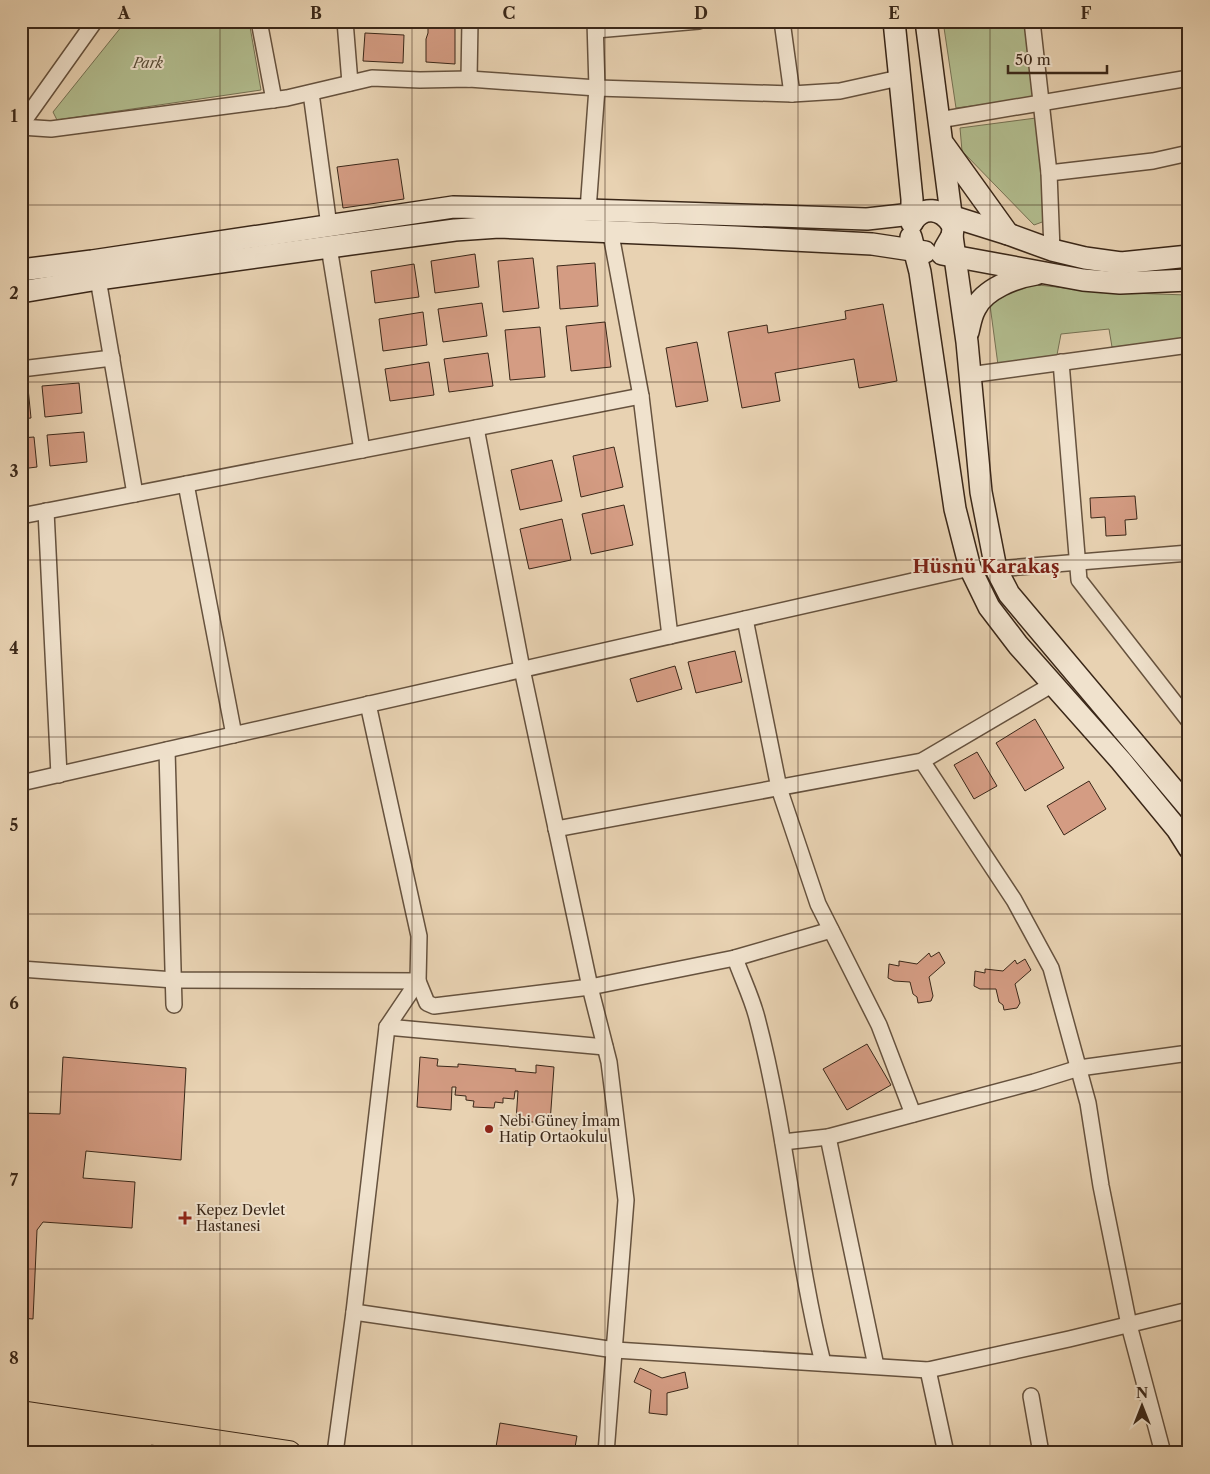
<svg xmlns="http://www.w3.org/2000/svg" width="1210" height="1474" viewBox="0 0 1210 1474" font-family="'Libre Caslon Text',serif">
<rect width="100%" height="100%" fill="#e8d2b2"/>
<filter id="stains"><feTurbulence type="fractalNoise" baseFrequency=".004" numOctaves="4"/><feColorMatrix values="0 0 0 0 .2 0 0 0 0 .09 0 0 0 0 .02 0 0 0 .5 -.17"/></filter>
<radialGradient id="worn" r=".72"><stop offset=".6" stop-color="#630" stop-opacity="0"/><stop offset="1" stop-color="#630" stop-opacity=".3"/></radialGradient>
<g fill="#b2bd8f" stroke="#767254">
<polygon points="126,21 249,21 261,90 57,120 53,112"/>
<polygon points="943,21 1024,21 1034,98 956,108"/>
<polygon points="1036,118 1045,221 1034,225 962,151 960,128"/>
<polygon points="1021,283 1100,292 1187,295 1189,340 1112,347 1109,329 1061,334 1056,360 998,365 990,305"/>
</g>
<g fill="#d49c83" stroke="#3a2718">
<polygon points="428,22 455,23 455,64 426,62 426,39 428,33"/>
<polygon points="365,33 404,35 403,63 363,61"/>
<polygon points="398,159 404,199 343,208 337,167"/>
<polygon points="475,254 479,287 435,293 431,261"/>
<polygon points="533,258 539,308 503,312 498,261"/>
<polygon points="595,263 598,306 560,309 557,266"/>
<polygon points="414,264 419,297 375,303 371,271"/>
<polygon points="482,303 487,336 443,342 438,309"/>
<polygon points="883,304 897,381 859,388 854,359 775,373 780,401 742,408 728,332 767,325 768,333 846,319 845,311"/>
<polygon points="423,312 427,345 383,351 379,319"/>
<polygon points="605,322 611,367 571,371 566,326"/>
<polygon points="540,327 545,377 510,380 505,330"/>
<polygon points="697,342 708,401 676,407 666,348"/>
<polygon points="488,353 493,386 449,392 444,359"/>
<polygon points="429,362 434,395 390,401 385,369"/>
<polygon points="79,383 82,413 45,417 42,386"/>
<polygon points="28,388 31,418 21,419 21,389"/>
<polygon points="84,432 87,462 50,466 47,435"/>
<polygon points="34,437 37,467 21,469 21,438"/>
<polygon points="614,447 623,487 581,497 573,456"/>
<polygon points="552,460 562,501 520,510 511,470"/>
<polygon points="1135,496 1137,519 1125,520 1126,535 1106,536 1105,517 1091,518 1090,498"/>
<polygon points="624,505 633,545 591,554 582,514"/>
<polygon points="562,519 571,560 529,569 520,529"/>
<polygon points="735,651 742,682 696,693 688,662"/>
<polygon points="675,666 682,689 637,702 630,679"/>
<polygon points="1035,719 1064,768 1025,791 996,743"/>
<polygon points="977,752 997,786 974,799 954,765"/>
<polygon points="1089,781 1106,809 1064,835 1047,806"/>
<polygon points="939,952 945,963 929,977 933,996 931,1001 918,1003 917,997 913,994 910,982 894,981 888,978 889,964 899,966 899,961 917,964 929,953 931,957"/>
<polygon points="1025,959 1031,970 1015,984 1020,1003 1017,1008 1004,1010 1003,1005 999,1002 996,989 980,989 974,986 975,971 985,973 985,969 1003,971 1015,960 1017,964"/>
<polygon points="21,1031 24,1031 21,1063"/>
<polygon points="867,1044 891,1085 847,1110 823,1069"/>
<polygon points="63,1057 186,1068 181,1160 86,1151 83,1178 135,1182 132,1228 43,1222 37,1230 33,1319 21,1318 21,1113 60,1114"/>
<polygon points="420,1057 438,1059 437,1066 458,1067 458,1064 516,1069 515,1071 536,1073 536,1065 554,1067 550,1123 516,1121 518,1091 515,1091 514,1099 503,1098 503,1103 495,1102 494,1108 473,1107 474,1101 466,1100 466,1096 455,1095 456,1087 452,1087 451,1110 417,1107"/>
<polygon points="640,1368 662,1378 685,1372 688,1388 667,1393 667,1415 649,1413 651,1390 634,1382"/>
<polygon points="500,1423 577,1436 574,1453 495,1453"/>
</g>
<g fill="none" stroke-linecap="round" stroke-linejoin="round">
<defs>
<g id="street">
<polyline points="259,21 274,100"/>
<polyline points="345,21 350,83"/>
<polyline points="782,21 792,94"/>
<polyline points="1032,21 1049,173 1052,250"/>
<polyline points="596,30 699,21"/>
<polyline points="469,79 470,21"/>
<polyline points="311,93 329,226"/>
<polyline points="939,120 1189,78"/>
<polyline points="21,125 95,21"/>
<polyline points="21,127 51,129 287,98 372,78 420,80 469,79 597,88 792,94 840,91 899,78"/>
<polyline points="1049,173 1153,161 1189,153"/>
<polyline points="588,210 597,88 595,21"/>
<polyline points="612,240 641,396 670,636"/>
<polyline points="329,247 362,450"/>
<polyline points="98,279 135,494"/>
<polyline points="1061,362 1079,580 1189,721"/>
<polyline points="21,369 112,358"/>
<polyline points="969,375 1189,345"/>
<polyline points="476,428 522,669 590,987 609,1062 626,1200 606,1453"/>
<polyline points="186,484 234,735"/>
<polyline points="46,511 59,775"/>
<polyline points="21,516 641,396"/>
<polyline points="996,569 1189,553"/>
<polyline points="745,619 779,788 818,904 879,1025 913,1114"/>
<polyline points="167,750 174,1005"/>
<polyline points="922,761 1014,900 1051,968 1088,1103 1101,1186 1129,1325 1163,1453"/>
<polyline points="21,783 970,568"/>
<polyline points="556,829 922,761 1053,684"/>
<path d="M 735,958 C 742,978 752,998 757,1018 C 787,1132 795,1250 823,1363"/>
<polyline points="21,969 174,980 418,981 427,1003 434,1006 590,987 735,958 831,930"/>
<polyline points="387,1027 605,1047"/>
<polyline points="828,1137 876,1366"/>
<polyline points="783,1142 828,1137 1034,1082 1079,1068 1189,1053"/>
<polyline points="354,1312 615,1350 928,1370 1069,1339 1189,1310"/>
<polyline points="928,1370 946,1453"/>
<polyline points="1031,1396 1041,1453"/>
<polyline points="335,1453 354,1312 387,1027 418,981 419,936 368,704"/>
</g>
<g id="secondary">
<polyline points="894,21 912,199 912,223"/>
<polyline points="926,21 953,229 952,236 945,248"/>
<polyline points="944,145 1008,234"/>
<polyline points="941,213 1008,234 1052,250 1085,258 1121,263 1189,256"/>
<path d="M 913,221 C 923,206 941,208 951,223"/>
<polyline points="952,236 967,342 981,492 996,569 1009,594 1189,808"/>
<polyline points="911,237 920,272 955,509 970,568 989,607 1018,645 1121,761 1177,829 1189,848"/>
<polyline points="942,254 1083,280 1120,283 1189,280"/>
<polyline points="21,270 92,261 453,207 588,210 867,219 921,213"/>
<polyline points="21,292 98,279 329,247 455,230 499,227 735,237 872,244 925,252"/>
<path d="M 968,332 C 970,324 971,316 975,309 C 984,289 1016,277 1036,274"/>
</g>
<g id="primary">
<polyline points="21,1413 289,1453"/>
<polyline points="21,1434 143,1453"/>
</g>
</defs>
<use href="#street" stroke="#66523e" stroke-width="18"/>
<use href="#secondary" stroke="#3a2718" stroke-width="24"/>
<use href="#primary" stroke="#3a2718" stroke-width="26"/>
<use href="#street" stroke="#f0e2cd" stroke-width="15"/>
<use href="#secondary" stroke="#f0e2cd" stroke-width="21"/>
<use href="#primary" stroke="#e8d2b2" stroke-width="24"/>
</g>
<path fill="none" stroke="#3a2718" stroke-width="1" stroke-opacity="0.55" d="M 220,21 L 220,1453M 412,21 L 412,1453M 605,21 L 605,1453M 798,21 L 798,1453M 990,21 L 990,1453M 21,205 L 1189,205M 21,382 L 1189,382M 21,560 L 1189,560M 21,737 L 1189,737M 21,914 L 1189,914M 21,1092 L 1189,1092M 21,1269 L 1189,1269"/>
<g fill="#8f2418" stroke="#f0e2cd" stroke-width="2">
<circle cx="489" cy="1129" r="5"/>
<path d="M182.5 1210.5h5v5h5v5h-5v5h-5v-5h-5v-5h5z"/>
</g>
<g text-anchor="middle" stroke-width="4" stroke-linejoin="round" paint-order="stroke">
<g font-size="14" font-style="italic" fill="#584c36" stroke="#f0e2cd">
<text x="148" y="68">Park</text>
</g>
<g font-size="14" fill="#3a2718" stroke="#f0e2cd" text-anchor="start">
<text x="499" y="1126">Nebi Güney İmam<tspan x="499" dy="16">Hatip Ortaokulu</tspan></text>
<text x="196" y="1215">Kepez Devlet<tspan x="196" dy="16">Hastanesi</tspan></text>
</g>
<g font-size="19" font-weight="bold" fill="#7a1f14" stroke="#f0e2cd">
<text x="986" y="573">Hüsnü Karakaş</text>
</g>
</g>
<rect width="1210" height="1474" fill="none" stroke="#e8d2b2" stroke-width="55"/>
<g transform="translate(1142 1406)" stroke="#f0e2cd" stroke-width="4" paint-order="stroke">
<path d="M0-4L9 19L0 12L-9 19Z" fill="#3a2718"/>
<text y="-8" font-size="14" font-weight="bold" text-anchor="middle" fill="#3a2718">N</text>
</g>
<path d="M1008 65v8h99v-8" fill="none" stroke="#3a2718" stroke-width="2.5"/>
<text x="1015" y="65" font-size="15" fill="#3a2718" stroke="#f0e2cd" stroke-width="4" paint-order="stroke">50 m</text>
<rect x="28" y="28" width="1154" height="1418" fill="none" stroke="#3a2718" stroke-width="2"/>
<g font-size="16" text-anchor="middle" font-weight="bold" fill="#3a2718">
<text x="124" y="19">A</text>
<text x="316" y="19">B</text>
<text x="509" y="19">C</text>
<text x="701" y="19">D</text>
<text x="894" y="19">E</text>
<text x="1086" y="19">F</text>
<text x="14" y="122">1</text>
<text x="14" y="299">2</text>
<text x="14" y="477">3</text>
<text x="14" y="654">4</text>
<text x="14" y="831">5</text>
<text x="14" y="1009">6</text>
<text x="14" y="1186">7</text>
<text x="14" y="1364">8</text>
</g>
<rect width="100%" height="100%" filter="url(#stains)"/>
<rect width="100%" height="100%" fill="url(#worn)"/>
</svg>
